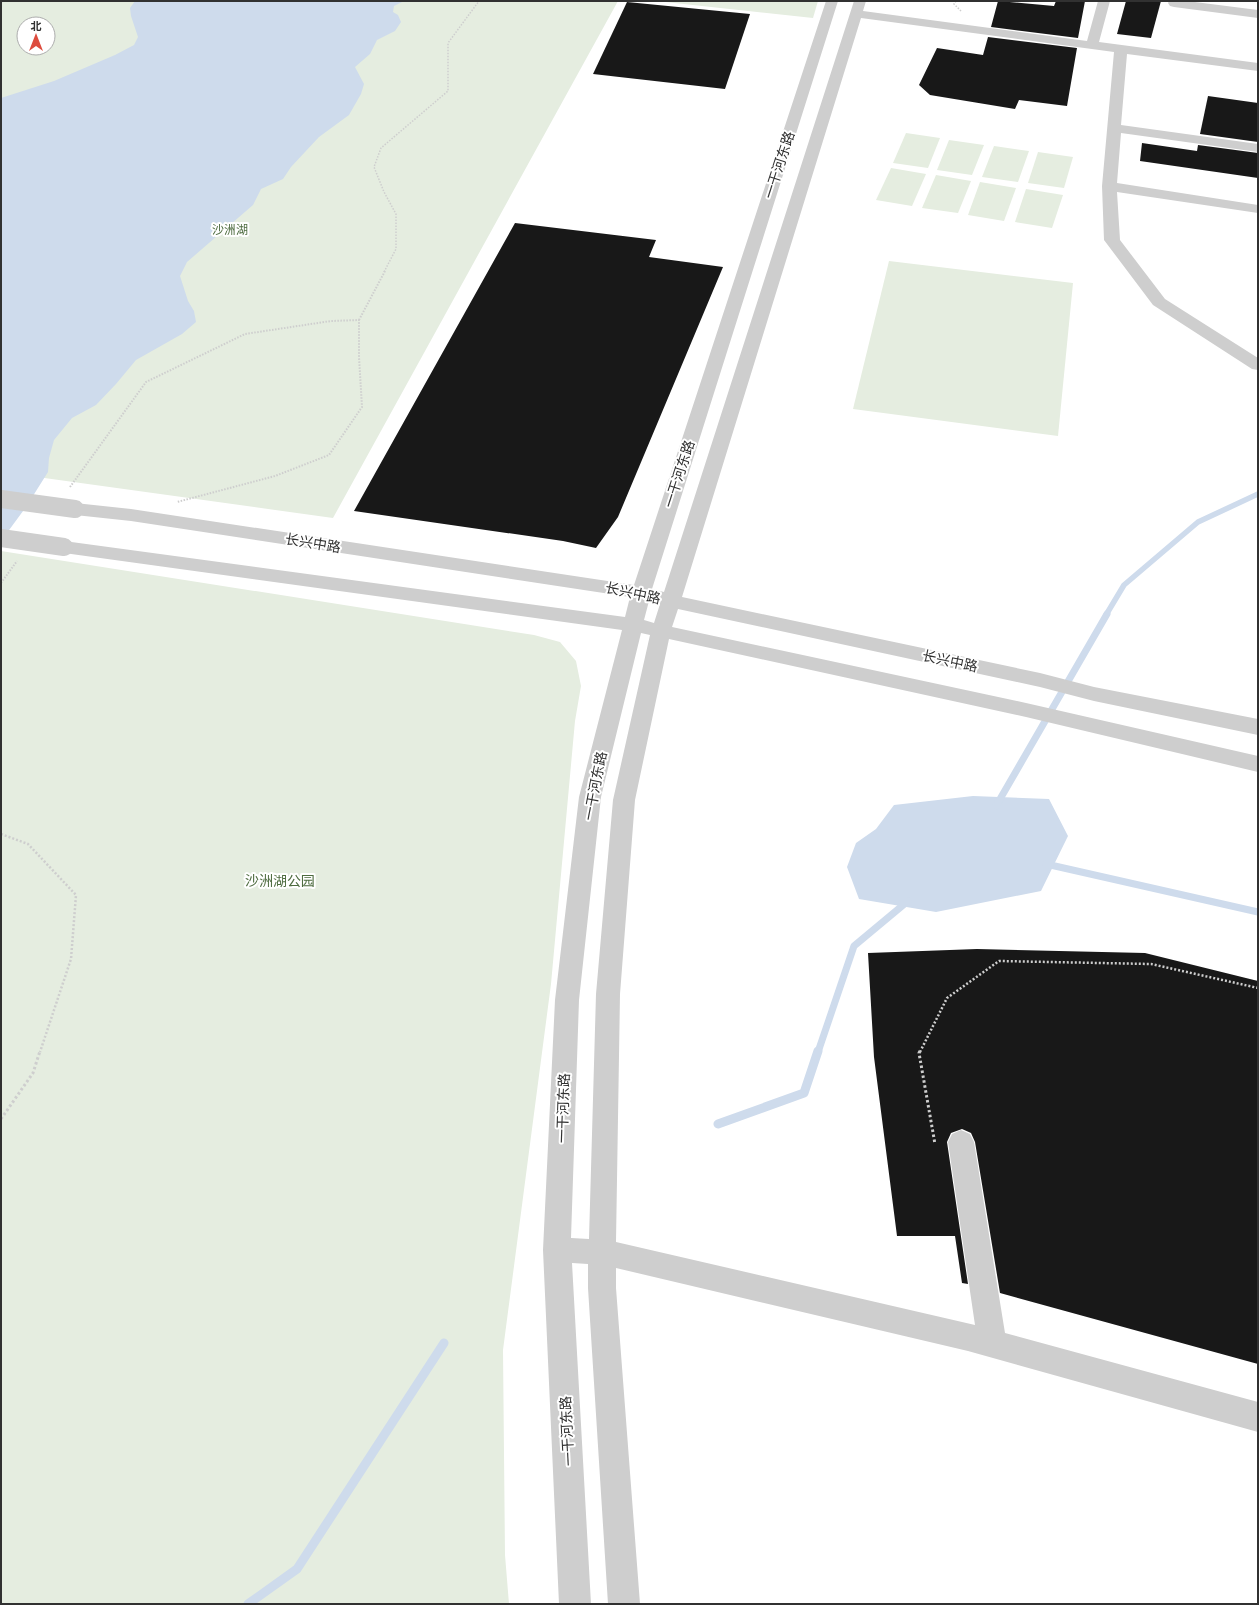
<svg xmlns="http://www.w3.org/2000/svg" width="1259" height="1605" viewBox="0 0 1259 1605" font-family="'Open Sans','Noto Sans SC',sans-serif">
<rect width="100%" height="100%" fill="#fff"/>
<g fill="#e5ede0" fill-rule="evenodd">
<path d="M 1,1 L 618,1 L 333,518 L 1,472 ZM 24,24 L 48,24 L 48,48 L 24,48 Z"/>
<polygon points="656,1 818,1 813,18"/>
<polygon points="906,133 940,138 928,168 893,163"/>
<polygon points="949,140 984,145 972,175 937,170"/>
<polygon points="994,146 1029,151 1018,182 982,177"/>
<polygon points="1038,152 1073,157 1064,188 1028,183"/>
<polygon points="891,168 926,174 912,206 876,200"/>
<polygon points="936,175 971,181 958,213 922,208"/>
<polygon points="980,182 1016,188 1004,221 968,215"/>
<polygon points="1026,189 1063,195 1052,228 1015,222"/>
<polygon points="889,261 1073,283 1058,436 853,409"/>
<polygon points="1,551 534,635 560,642 576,661 581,686 575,721 551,984 503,1350 505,1555 509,1604 1,1604"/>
</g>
<g fill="#cedbec">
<polygon points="135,1 404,1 394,6 393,12 398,15 401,22 395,31 377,40 370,54 355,67 364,84 361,94 349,115 319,137 291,167 283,179 261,189 253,205 187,262 180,276 188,301 194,311 196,322 182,334 136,360 116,384 96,405 72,418 54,440 49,458 48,472 26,507 1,541 1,98 54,81 115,55 134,45 138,37 131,16 130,8"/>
<polygon points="973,796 1049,799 1068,836 1041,891 936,912 859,899 847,867 856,843 876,829 894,805"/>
</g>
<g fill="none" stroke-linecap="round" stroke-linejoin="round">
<polyline stroke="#cedbec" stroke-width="5.5" points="1106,615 1124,585 1198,522 1258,494"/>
<g stroke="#cedbec" stroke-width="7">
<polyline points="996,806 1107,614"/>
<polyline points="1046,864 1258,912"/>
<polyline points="818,1052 854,946 908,901"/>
</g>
<g stroke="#cedbec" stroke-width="9">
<polyline points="718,1124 804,1093 818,1051"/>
<polyline points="248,1604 297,1569 444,1343"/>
</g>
</g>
<g fill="#181818">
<polygon points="998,1 1054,6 1056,1 1085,1 1078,38 991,27"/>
<polygon points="1126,1 1161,1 1151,38 1117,34"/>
<polygon points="627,2 750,14 725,89 593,74"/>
<polygon points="988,37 1077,48 1067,106 1019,100 1015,109 930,95 919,85 937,48 983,55"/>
<polygon points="1208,96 1258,103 1258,142 1200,134"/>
<polygon points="1142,143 1197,151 1198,145 1258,153 1258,178 1140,161"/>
<polygon points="515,223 656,240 649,257 723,267 618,517 596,548 563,541 354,511"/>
<polygon points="977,949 1145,953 1258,981 1258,1364 1000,1293 975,1142 971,1133 962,1129 951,1133 947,1142 968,1284 962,1283 955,1236 897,1236 874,1057 868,953"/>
</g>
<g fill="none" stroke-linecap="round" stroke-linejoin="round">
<g stroke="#cecece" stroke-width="1.5" stroke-dasharray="1.5 1.5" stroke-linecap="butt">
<polyline points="956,1 954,4 961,11"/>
<polyline points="1,2 4,1"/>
<polyline points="384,272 396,249 396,214 384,192 374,167 381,148 448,91 448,43 479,1"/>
</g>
<g stroke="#cecece" stroke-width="2" stroke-dasharray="1.5 1.5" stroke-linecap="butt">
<polyline points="359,320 385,271"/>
<polyline points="70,487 146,382 245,334 331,321 359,320 359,357 362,407 329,455 275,476 177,502"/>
<polyline points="1,583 17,561"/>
</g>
<g stroke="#cecece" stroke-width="2.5" stroke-dasharray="2 2" stroke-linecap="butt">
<polyline points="1,834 28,844 76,895 71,959 40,1052"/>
<polyline points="920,1052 947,998 999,961 1151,964 1258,988"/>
</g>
<g stroke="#cecece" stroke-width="3" stroke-dasharray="2.5 2.5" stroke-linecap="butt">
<polyline points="920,1051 919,1053 935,1144"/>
<polyline points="1,1119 33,1073 40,1051"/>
</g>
<g fill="#cecece" fill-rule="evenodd">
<path d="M 826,1 L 838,1 L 652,589 L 664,592 L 854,1 L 866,1 L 863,11 L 1087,41 L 1098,1 L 1110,1 L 1099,42 L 1258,63 L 1258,71 L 1127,54 L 1121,125 L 1258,144 L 1258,152 L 1121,133 L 1117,183 L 1258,205 L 1258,213 L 1117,192 L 1120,240 L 1165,299 L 1258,358 L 1258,370 L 1252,369 L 1153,305 L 1104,240 L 1102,186 L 1114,52 L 861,18 L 682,597 L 1040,673 L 1094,687 L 1258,719 L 1258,735 L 1094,701 L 1040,687 L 678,609 L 672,627 L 1026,703 L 1258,756 L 1258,772 L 1026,717 L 669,639 L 635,800 L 620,994 L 616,1242 L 975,1325 L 948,1142 L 952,1134 L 961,1130 L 970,1134 L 974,1142 L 1005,1333 L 1258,1402 L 1258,1432 L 968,1351 L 616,1268 L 616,1288 L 640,1604 L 608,1604 L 588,1288 L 588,1264 L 572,1263 L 591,1604 L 559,1604 L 543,1250 L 555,1000 L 579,797 L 622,630 L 64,553 L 57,551 L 55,547 L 57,543 L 64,541 L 625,617 L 630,597 L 131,521 L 75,515 L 68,513 L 66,509 L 68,505 L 75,503 L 131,509 L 634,585 ZM 649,601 L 660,604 L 654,623 L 644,620 ZM 641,633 L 650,635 L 613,800 L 596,994 L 589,1239 L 571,1238 L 579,1000 L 601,797 Z"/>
<polygon points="1169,1 1187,1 1258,10 1258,18 1174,7 1170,6 1168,3"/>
</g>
<g stroke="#cecece" stroke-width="18">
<polyline points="1,499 75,509"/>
<polyline points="1,538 64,547"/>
</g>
</g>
<g text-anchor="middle" stroke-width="4" stroke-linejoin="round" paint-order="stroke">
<g font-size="12" fill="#4e6c40" stroke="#fff">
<text x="230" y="234">沙洲湖</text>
</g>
<g font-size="14" fill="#313131" stroke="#fff">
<text transform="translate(779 165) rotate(-72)" y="5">一干河东路</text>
<text transform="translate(679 474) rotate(-72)" y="5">一干河东路</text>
<text transform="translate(313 543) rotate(9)" y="5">长兴中路</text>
<text transform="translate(633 593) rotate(12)" y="5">长兴中路</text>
<text transform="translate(950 661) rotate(12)" y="5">长兴中路</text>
<text transform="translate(595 786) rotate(-79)" y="5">一干河东路</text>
<text transform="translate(563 1108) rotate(-88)" y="5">一干河东路</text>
<text transform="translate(567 1431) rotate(-93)" y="5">一干河东路</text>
</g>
<g font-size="14" fill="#4e6c40" stroke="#fff">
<text x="280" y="886">沙洲湖公园</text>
</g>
</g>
<rect width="1259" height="1605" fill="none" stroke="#313131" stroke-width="4"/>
<g transform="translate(36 36)"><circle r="19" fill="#ffffff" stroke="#adadad"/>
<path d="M0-3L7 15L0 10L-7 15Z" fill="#dd4c3e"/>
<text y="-6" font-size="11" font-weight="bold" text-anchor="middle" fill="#313131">北</text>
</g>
</svg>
